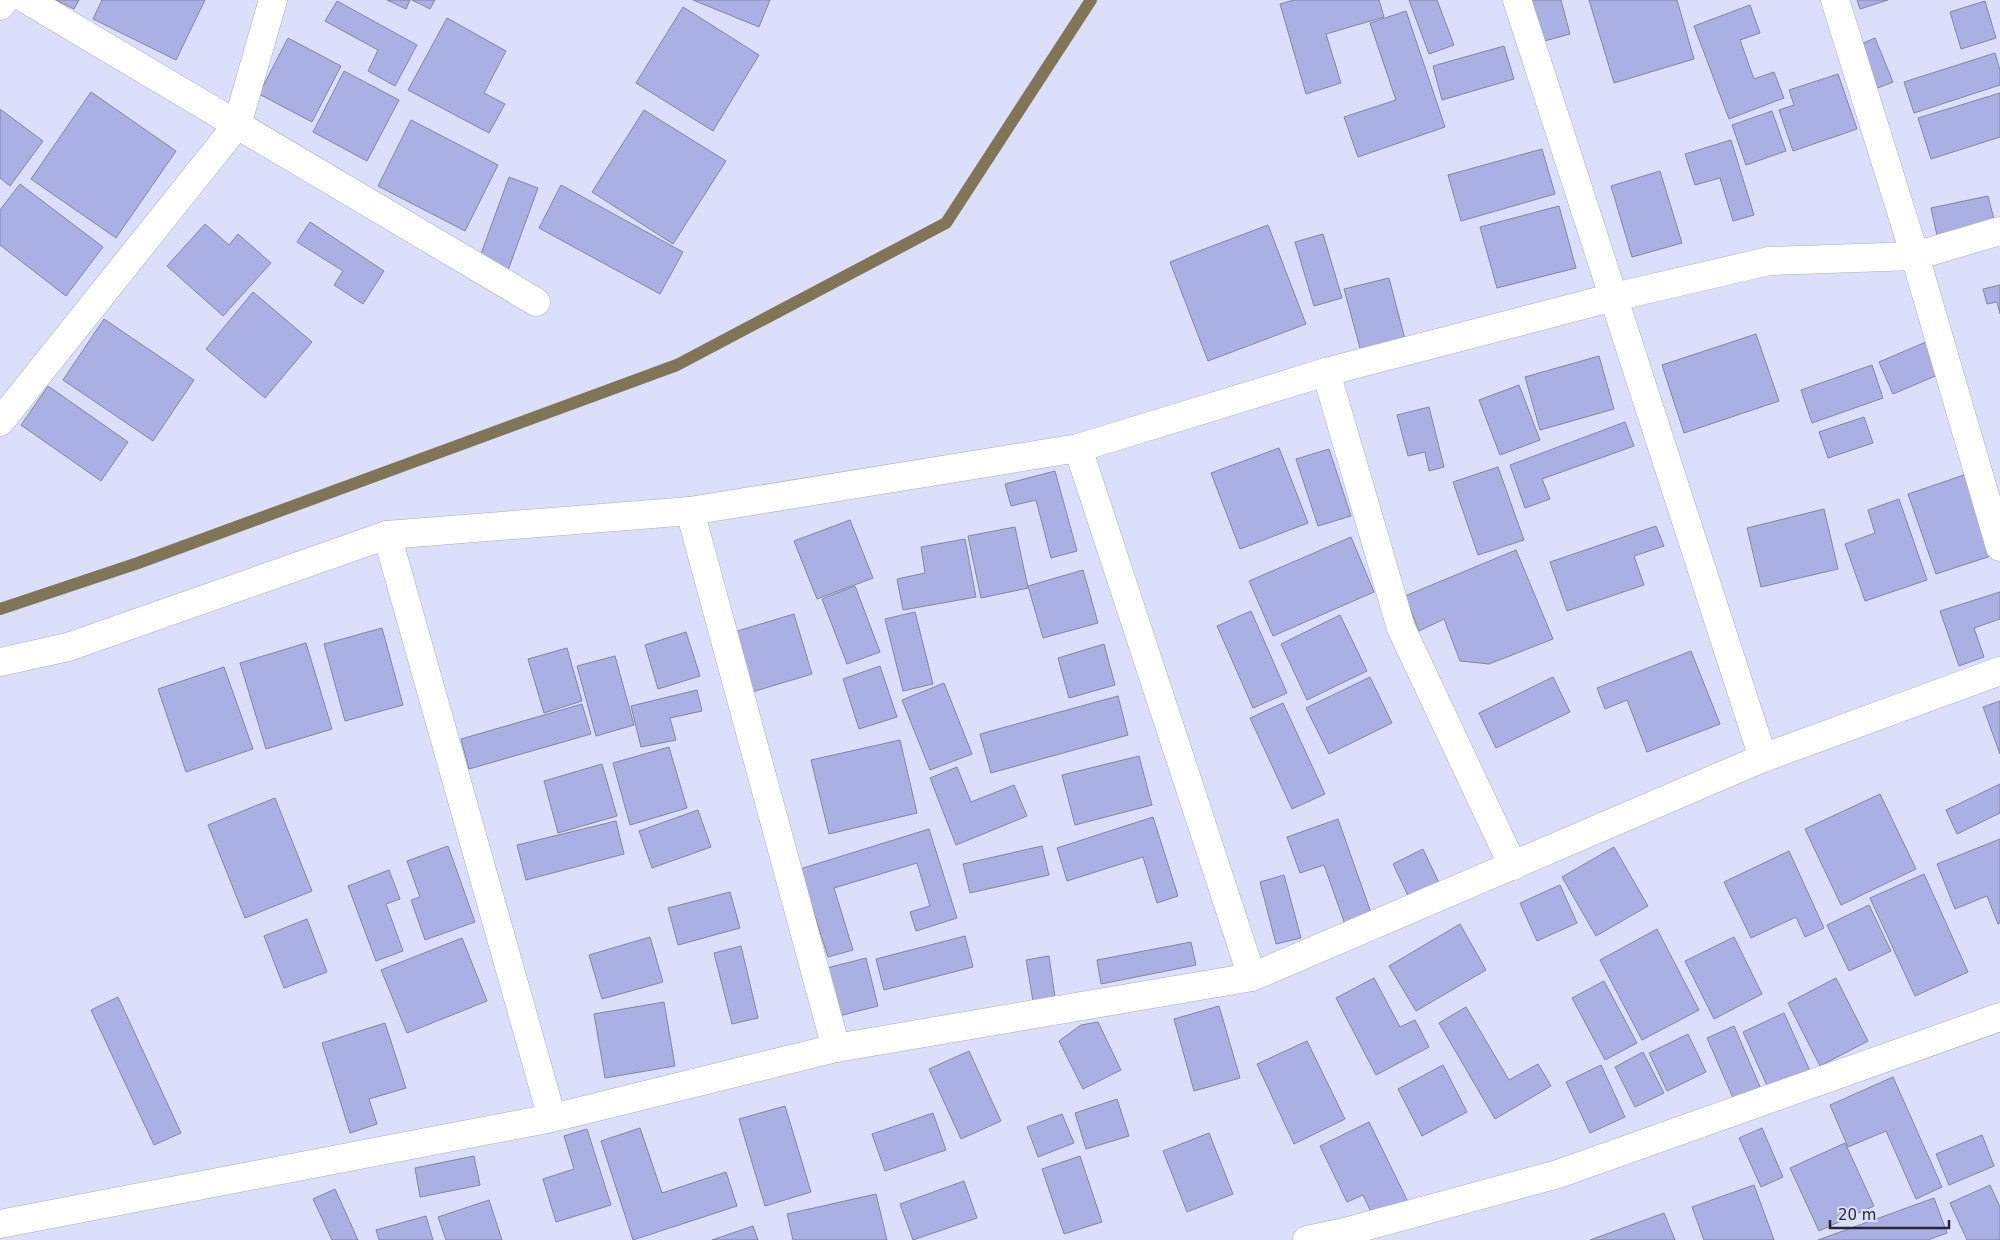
<svg xmlns="http://www.w3.org/2000/svg" width="2000" height="1240" viewBox="0 0 2000 1240" font-family="'DejaVu Sans',sans-serif">
<rect width="100%" height="100%" fill="#dbdffb"/>
<g fill="none" stroke-linecap="round" stroke-linejoin="round">
<polyline stroke="#807554" stroke-width="12" points="0,609 138,563 677,365 946,223 1091,0"/>
</g>
<g fill="#abb0e4" stroke="#8386a0">
<polygon points="56,0 79,0 74,9"/>
<polygon points="102,0 205,0 176,60 93,19"/>
<polygon points="387,0 410,0 406,9"/>
<polygon points="412,0 435,0 430,9"/>
<polygon points="693,0 770,0 759,27"/>
<polygon points="1294,0 1379,0 1384,17 1326,34 1341,83 1306,94 1280,4"/>
<polygon points="1409,0 1437,0 1454,45 1429,54"/>
<polygon points="1530,0 1561,0 1570,34 1541,42"/>
<polygon points="1589,0 1677,0 1694,59 1614,83"/>
<polygon points="1857,0 1888,0 1860,9"/>
<polygon points="337,1 417,45 395,86 368,71 378,50 325,21"/>
<polygon points="1985,1 1996,38 1961,49 1950,12"/>
<polygon points="1750,5 1760,33 1740,40 1754,79 1774,72 1784,98 1729,119 1694,26"/>
<polygon points="683,7 759,55 713,131 636,83"/>
<polygon points="1406,11 1445,127 1358,157 1344,117 1396,100 1370,23"/>
<polygon points="447,18 506,51 484,93 505,104 489,133 408,90"/>
<polygon points="288,38 341,66 312,122 259,94"/>
<polygon points="1875,38 1893,82 1870,91 1852,48"/>
<polygon points="1504,46 1514,79 1442,100 1433,66"/>
<polygon points="1995,53 2000,70 2000,85 1914,113 1904,82"/>
<polygon points="344,71 399,100 367,161 313,132"/>
<polygon points="1838,74 1857,129 1793,151 1779,110 1794,105 1789,90"/>
<polygon points="91,92 176,151 116,238 31,179"/>
<polygon points="2000,93 2000,137 1931,159 1918,118"/>
<polygon points="0,109 43,141 10,186 0,178"/>
<polygon points="644,110 726,161 673,244 592,192"/>
<polygon points="1772,111 1786,151 1746,165 1732,125"/>
<polygon points="411,120 498,165 465,231 378,186"/>
<polygon points="1731,140 1754,215 1733,221 1720,178 1695,185 1685,154"/>
<polygon points="1542,149 1555,194 1461,221 1448,175"/>
<polygon points="1660,171 1682,243 1632,257 1611,186"/>
<polygon points="509,177 538,188 507,273 478,262"/>
<polygon points="20,184 103,247 66,296 0,245 0,210"/>
<polygon points="561,185 683,252 660,294 539,228"/>
<polygon points="1988,196 1996,227 1938,240 1931,208"/>
<polygon points="1559,206 1576,268 1497,288 1480,227"/>
<polygon points="310,222 384,271 363,304 334,285 343,271 297,242"/>
<polygon points="205,224 229,245 238,234 271,263 223,316 167,266"/>
<polygon points="1268,225 1306,324 1208,361 1170,262"/>
<polygon points="1323,234 1342,298 1314,306 1295,242"/>
<polygon points="1389,278 1407,347 1363,359 1344,289"/>
<polygon points="2000,285 2000,314 1997,302 1987,304 1983,289"/>
<polygon points="253,292 312,342 265,398 206,349"/>
<polygon points="104,319 194,380 153,441 63,380"/>
<polygon points="1756,334 1779,401 1684,433 1662,365"/>
<polygon points="1926,342 1940,374 1893,394 1879,362"/>
<polygon points="1599,356 1614,409 1540,430 1525,377"/>
<polygon points="1872,365 1883,398 1812,423 1801,390"/>
<polygon points="1519,385 1540,440 1500,455 1479,400"/>
<polygon points="48,386 128,442 101,481 21,425"/>
<polygon points="1429,407 1444,467 1429,471 1425,452 1408,456 1397,415"/>
<polygon points="1864,417 1873,443 1828,458 1819,432"/>
<polygon points="1625,422 1634,446 1542,479 1550,499 1525,508 1510,465"/>
<polygon points="1279,448 1308,523 1240,549 1211,473"/>
<polygon points="1329,449 1351,516 1318,526 1296,459"/>
<polygon points="1498,467 1524,540 1478,555 1453,482"/>
<polygon points="1055,471 1077,551 1051,558 1036,500 1011,506 1005,484"/>
<polygon points="1970,473 1997,554 1936,574 1908,494"/>
<polygon points="1899,499 1927,580 1865,601 1845,544 1875,533 1868,510"/>
<polygon points="1824,509 1838,569 1761,587 1747,528"/>
<polygon points="850,520 873,578 817,599 794,541"/>
<polygon points="1656,526 1664,546 1634,556 1644,585 1567,611 1550,562"/>
<polygon points="1015,527 1028,588 981,598 968,536"/>
<polygon points="1351,537 1374,592 1273,636 1249,581"/>
<polygon points="965,539 976,597 903,610 897,579 925,573 921,547"/>
<polygon points="1516,550 1553,639 1489,664 1460,661 1444,619 1419,631 1405,596"/>
<polygon points="1083,570 1098,623 1043,638 1028,586"/>
<polygon points="855,586 880,652 847,664 822,599"/>
<polygon points="2000,592 2000,619 1974,628 1984,657 1959,666 1940,611"/>
<polygon points="1251,611 1287,693 1253,708 1217,626"/>
<polygon points="915,612 933,684 903,691 885,619"/>
<polygon points="794,614 812,674 752,692 734,632"/>
<polygon points="1340,615 1367,671 1307,700 1281,644"/>
<polygon points="382,628 403,705 345,721 324,644"/>
<polygon points="686,632 700,676 658,689 645,645"/>
<polygon points="306,643 332,729 266,749 240,663"/>
<polygon points="1104,644 1115,685 1069,698 1058,658"/>
<polygon points="567,648 582,701 544,713 528,659"/>
<polygon points="1691,651 1720,724 1647,752 1627,700 1605,709 1597,688"/>
<polygon points="615,656 634,725 596,736 577,666"/>
<polygon points="880,666 897,717 859,729 843,679"/>
<polygon points="224,667 253,749 186,772 158,689"/>
<polygon points="1370,677 1392,723 1329,754 1306,708"/>
<polygon points="1553,677 1570,712 1496,748 1479,713"/>
<polygon points="944,683 972,754 930,770 902,700"/>
<polygon points="697,690 702,711 670,718 676,740 641,747 631,706"/>
<polygon points="1118,696 1128,735 991,773 980,734"/>
<polygon points="2000,701 2000,754 1983,707"/>
<polygon points="1283,703 1325,794 1292,809 1250,718"/>
<polygon points="582,704 591,734 469,769 461,739"/>
<polygon points="900,740 917,813 829,834 811,760"/>
<polygon points="669,747 687,808 630,825 613,763"/>
<polygon points="1139,756 1152,805 1075,825 1062,775"/>
<polygon points="602,764 617,816 558,833 544,781"/>
<polygon points="957,767 971,802 1014,785 1027,816 956,845 930,778"/>
<polygon points="2000,784 2000,813 1957,834 1946,810"/>
<polygon points="1880,794 1916,869 1841,905 1805,829"/>
<polygon points="275,798 312,891 245,918 208,825"/>
<polygon points="698,810 711,847 652,868 639,831"/>
<polygon points="1153,817 1178,896 1157,903 1143,857 1067,881 1057,848"/>
<polygon points="1338,819 1375,924 1348,933 1324,865 1300,873 1287,837"/>
<polygon points="616,821 624,854 526,880 517,845"/>
<polygon points="929,829 957,918 916,931 910,912 930,906 917,863 834,888 853,950 828,957 800,869"/>
<polygon points="2000,839 2000,923 1998,924 1987,896 1955,909 1937,864"/>
<polygon points="448,846 475,922 425,940 411,900 420,897 407,861"/>
<polygon points="1042,846 1049,875 970,893 963,864"/>
<polygon points="1614,847 1648,906 1596,936 1562,877"/>
<polygon points="1423,849 1440,885 1410,900 1393,864"/>
<polygon points="1789,851 1824,928 1805,937 1796,917 1751,938 1724,882"/>
<polygon points="389,870 400,899 386,904 403,951 376,961 348,886"/>
<polygon points="1924,874 1968,972 1915,996 1870,898"/>
<polygon points="1284,875 1301,938 1276,944 1260,882"/>
<polygon points="1560,885 1577,923 1537,941 1520,903"/>
<polygon points="730,892 740,928 678,945 668,908"/>
<polygon points="1869,905 1891,951 1849,971 1827,925"/>
<polygon points="307,919 327,972 284,988 264,936"/>
<polygon points="1460,924 1486,970 1416,1011 1389,966"/>
<polygon points="1657,929 1699,1010 1642,1040 1600,960"/>
<polygon points="965,936 973,967 884,990 876,959"/>
<polygon points="650,937 663,982 602,999 589,955"/>
<polygon points="1734,937 1762,994 1714,1019 1685,961"/>
<polygon points="462,938 487,1001 407,1033 381,970"/>
<polygon points="1191,942 1196,965 1101,984 1097,960"/>
<polygon points="741,946 758,1018 732,1024 714,953"/>
<polygon points="1049,956 1055,997 1033,1001 1026,960"/>
<polygon points="866,958 878,1006 831,1018 819,970"/>
<polygon points="1374,978 1400,1027 1415,1020 1429,1047 1376,1075 1336,998"/>
<polygon points="1836,978 1868,1041 1820,1066 1788,1003"/>
<polygon points="1604,981 1637,1043 1605,1060 1572,998"/>
<polygon points="118,997 181,1133 154,1145 91,1010"/>
<polygon points="664,1002 675,1066 605,1078 594,1014"/>
<polygon points="1219,1006 1240,1078 1194,1091 1174,1019"/>
<polygon points="1466,1007 1509,1080 1538,1064 1551,1086 1495,1119 1439,1023"/>
<polygon points="1784,1013 1810,1071 1769,1090 1743,1032"/>
<polygon points="1098,1022 1121,1070 1083,1089 1059,1041 1081,1025"/>
<polygon points="385,1023 406,1088 369,1099 377,1124 350,1133 322,1043"/>
<polygon points="1734,1026 1764,1096 1737,1107 1707,1038"/>
<polygon points="1688,1034 1706,1072 1667,1091 1649,1053"/>
<polygon points="1307,1041 1345,1119 1294,1144 1257,1064"/>
<polygon points="969,1051 1001,1121 961,1139 929,1069"/>
<polygon points="1643,1052 1664,1093 1635,1107 1615,1067"/>
<polygon points="1443,1065 1467,1112 1422,1136 1398,1089"/>
<polygon points="1601,1065 1625,1117 1590,1133 1566,1082"/>
<polygon points="1893,1077 1942,1187 1916,1199 1886,1131 1848,1147 1830,1105"/>
<polygon points="1117,1099 1129,1136 1086,1149 1075,1113"/>
<polygon points="785,1106 811,1192 765,1206 739,1119"/>
<polygon points="933,1113 946,1150 885,1171 872,1134"/>
<polygon points="1062,1114 1074,1143 1038,1157 1027,1127"/>
<polygon points="1369,1122 1410,1206 1376,1222 1363,1195 1347,1202 1320,1146"/>
<polygon points="640,1128 662,1193 726,1172 737,1206 633,1240 601,1141"/>
<polygon points="1762,1128 1783,1177 1761,1187 1739,1138"/>
<polygon points="587,1129 611,1205 556,1222 543,1179 574,1169 564,1136"/>
<polygon points="1209,1133 1233,1194 1187,1212 1163,1151"/>
<polygon points="1982,1135 1994,1166 1949,1185 1936,1154"/>
<polygon points="1845,1143 1874,1206 1819,1231 1790,1168"/>
<polygon points="474,1156 480,1185 420,1197 415,1168"/>
<polygon points="1080,1156 1102,1222 1064,1234 1042,1169"/>
<polygon points="964,1181 977,1218 913,1240 900,1204"/>
<polygon points="1754,1185 1774,1240 1704,1240 1692,1207"/>
<polygon points="1990,1185 2000,1207 2000,1240 1967,1240 1950,1203"/>
<polygon points="335,1189 358,1240 332,1240 313,1199"/>
<polygon points="876,1194 887,1240 793,1240 787,1214"/>
<polygon points="1934,1198 1947,1233 1928,1240 1818,1240"/>
<polygon points="489,1200 502,1240 446,1240 438,1217"/>
<polygon points="1664,1213 1675,1240 1590,1240"/>
<polygon points="426,1216 433,1240 379,1240 376,1230"/>
<polygon points="753,1226 758,1240 712,1240"/>
</g>
<g fill="none" stroke-linecap="round" stroke-linejoin="round">
<defs>
<g id="street">
<polyline points="27,0 536,302"/>
<polyline points="1517,0 1763,758"/>
<polyline points="1835,0 1915,256 2000,547"/>
<polyline points="0,6 5,0"/>
<polyline points="1326,372 1401,628 1513,866"/>
<polyline points="0,422 237,125 273,0"/>
<polyline points="1078,448 1252,977"/>
<polyline points="690,511 836,1048"/>
<polyline points="387,535 552,1118"/>
<polyline points="0,662 68,647 387,535 690,511 1078,448 1326,372 1614,297 1769,261 1915,256 2000,231"/>
<polyline points="0,1224 552,1118 836,1048 1252,977 1763,758 2000,671"/>
<polyline points="1307,1240 1345,1232 1558,1174 2000,1017"/>
</g>
</defs>
<use href="#street" stroke="#a8abc6" stroke-width="29"/>
<use href="#street" stroke="#fff" stroke-width="28"/>
</g>
<path d="M1830 1220v8h119v-8" fill="none" stroke="#262732" stroke-width="2.5"/>
<text x="1838" y="1220" font-size="15" fill="#262732" stroke="#dbdffb" stroke-width="4" paint-order="stroke">20 m</text>
</svg>
